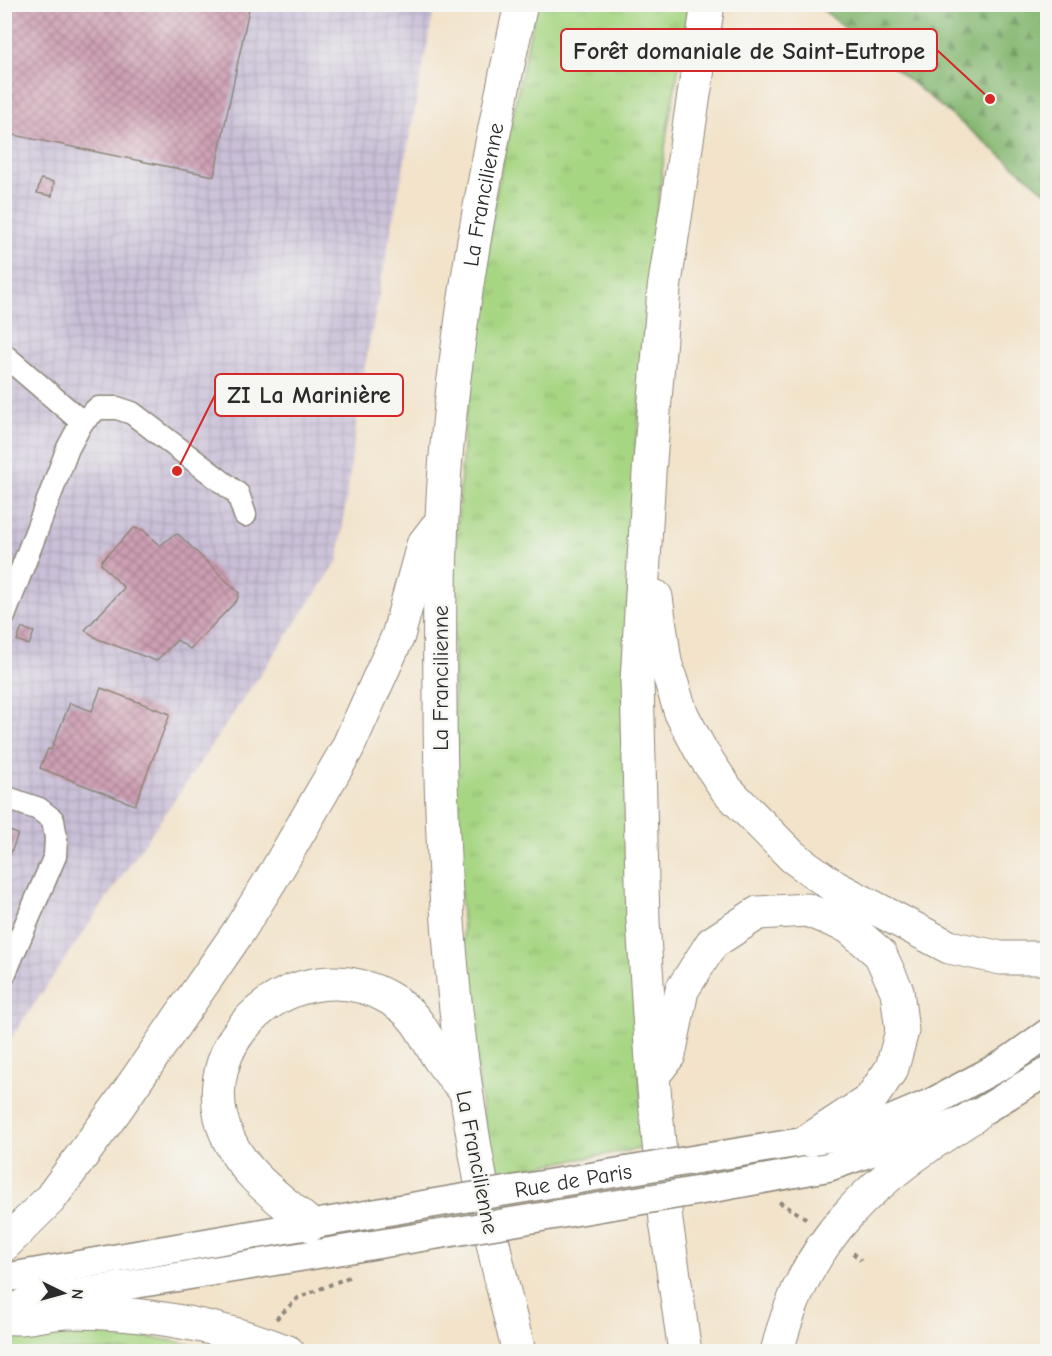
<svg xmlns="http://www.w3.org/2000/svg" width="1052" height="1356" viewBox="0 0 1052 1356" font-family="'Comic Neue',sans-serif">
<defs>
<pattern id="industrial-grid" width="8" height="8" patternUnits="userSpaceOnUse" patternTransform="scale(1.5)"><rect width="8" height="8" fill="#c9bfd7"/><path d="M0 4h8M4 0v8" fill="none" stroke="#ada4b9"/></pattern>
<pattern id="grass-tufts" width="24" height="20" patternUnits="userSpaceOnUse" patternTransform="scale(1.5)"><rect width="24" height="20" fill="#a7d683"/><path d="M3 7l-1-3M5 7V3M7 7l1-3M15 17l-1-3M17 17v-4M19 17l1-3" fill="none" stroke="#90b871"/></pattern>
<pattern id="forest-firs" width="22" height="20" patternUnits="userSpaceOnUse" patternTransform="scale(1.5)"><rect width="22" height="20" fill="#85b771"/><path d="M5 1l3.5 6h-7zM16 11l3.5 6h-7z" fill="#6d955d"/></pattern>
<pattern id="building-cross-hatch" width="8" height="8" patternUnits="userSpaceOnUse" patternTransform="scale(1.5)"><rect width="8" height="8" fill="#ce9fb3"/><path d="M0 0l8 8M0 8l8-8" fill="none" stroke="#a78292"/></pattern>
</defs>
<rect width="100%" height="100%" fill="#f6f6f2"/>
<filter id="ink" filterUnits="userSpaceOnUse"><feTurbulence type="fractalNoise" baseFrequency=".0167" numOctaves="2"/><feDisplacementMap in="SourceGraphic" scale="12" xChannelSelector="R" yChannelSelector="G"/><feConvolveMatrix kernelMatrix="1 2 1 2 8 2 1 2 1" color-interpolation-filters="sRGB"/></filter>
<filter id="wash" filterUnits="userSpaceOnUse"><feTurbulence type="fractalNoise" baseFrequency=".008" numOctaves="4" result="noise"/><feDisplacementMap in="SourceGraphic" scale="24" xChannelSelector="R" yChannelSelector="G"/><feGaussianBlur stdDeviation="1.35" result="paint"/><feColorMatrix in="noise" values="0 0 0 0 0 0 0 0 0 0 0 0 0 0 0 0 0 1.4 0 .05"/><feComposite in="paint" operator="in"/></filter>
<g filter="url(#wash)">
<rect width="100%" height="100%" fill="#f2e3ca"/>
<polygon fill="url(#industrial-grid)" points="5,5 435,5 362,381 338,561 5,1047"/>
<polygon fill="url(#grass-tufts)" stroke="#698057" stroke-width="1.5" points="536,5 690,5 667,131 651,262 628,557 627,865 644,1148 491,1174 468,1001 454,799 454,567 465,421 495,199"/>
<polygon fill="url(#forest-firs)" stroke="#58714e" stroke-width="1.5" points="817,5 1047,5 1047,193"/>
<path fill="#a7d683" stroke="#698057" stroke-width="1.5" d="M 41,1333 C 101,1333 157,1333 214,1351 L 5,1351 L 5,1339 Z"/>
<g id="blocks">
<g fill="url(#building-cross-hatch)">
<polygon points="4,4 250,4 214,176 4,133"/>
<polygon points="41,179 54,182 52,196 37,193"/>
<polygon points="134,528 143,530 160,546 172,536 178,534 239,593 237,600 190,649 177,640 156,661 98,639 85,630 124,588 101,564 102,560"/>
<polygon points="22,628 34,632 29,645 17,640"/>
<polygon points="101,688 170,714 135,805 40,768 48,749 51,750 70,703 92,711"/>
<polygon points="4,829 18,834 5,869 4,869"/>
</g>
</g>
</g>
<g filter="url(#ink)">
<use href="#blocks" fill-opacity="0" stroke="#8e877a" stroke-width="1.5"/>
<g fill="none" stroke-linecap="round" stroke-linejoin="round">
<defs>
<g id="minor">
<polyline points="4,355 82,422"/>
<polyline points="4,616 68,448 82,422 98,408 117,408 132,413 238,494 245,515"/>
<polyline points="4,797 39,809 53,820 56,838 55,856 4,975"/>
</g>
<g id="major">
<polyline points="704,1158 851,1134 886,1122 931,1103 1004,1064 1048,1033"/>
<polyline points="708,1189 828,1167 906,1140 974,1116 1048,1071"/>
<polyline points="4,1278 429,1204"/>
<polyline points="24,1302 434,1235"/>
</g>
<g id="highway">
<polyline points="656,597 665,662 681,713 701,751 727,790 793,857 835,887 949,947 1001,958 1048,958"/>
<polyline points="659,1068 669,1055 682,990 712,943 758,913 807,910 849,927 880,954 897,991 902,1031 892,1068 870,1100 809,1140"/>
<path d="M 310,1225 C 280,1198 247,1178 229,1140 C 183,1043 296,945 389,998 C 419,1015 423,1034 440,1060 C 447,1070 455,1079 463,1088"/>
<polyline points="4,1245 50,1199 117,1108 239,931 277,870 347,749 398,636 423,545 436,528"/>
<path d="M 4,1317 C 24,1321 48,1312 68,1312 C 144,1312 217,1324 288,1352"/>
<path id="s1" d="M 519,1352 C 461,1134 440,919 440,695 C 439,616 439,535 446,456 C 459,304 488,154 521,4"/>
<polyline points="685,1352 666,1221 653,1077 643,921 637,681 649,473 664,289 708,4"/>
<path d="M 777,1352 C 805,1234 877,1177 974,1116"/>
</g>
</defs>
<use href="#minor" stroke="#8e877a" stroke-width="25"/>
<use href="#major" stroke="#8e877a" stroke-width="31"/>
<use href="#highway" stroke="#8e877a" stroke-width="35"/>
<g stroke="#8e877a" stroke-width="4" stroke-dasharray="4.5 4.5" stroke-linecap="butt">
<polyline points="779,1202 809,1220"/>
<polyline points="853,1253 861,1260"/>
<polyline points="276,1319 298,1298 349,1277"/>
</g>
<use href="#minor" stroke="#fff" stroke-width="22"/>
<use href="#major" stroke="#fff" stroke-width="28"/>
<use href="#highway" stroke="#fff" stroke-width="33"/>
<defs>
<g id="major-bridge">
<path id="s2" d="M 429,1204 L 704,1158"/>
<polyline points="434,1235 708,1189"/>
</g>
</defs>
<use href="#major-bridge" stroke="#8e877a" stroke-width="31" stroke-linecap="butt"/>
<use href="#major-bridge" stroke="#fff" stroke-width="28"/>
</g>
</g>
<g text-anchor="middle" stroke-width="5" stroke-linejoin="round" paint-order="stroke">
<g font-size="22" fill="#2b2b2b" stroke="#f6f6f2">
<text dy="8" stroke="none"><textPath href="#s1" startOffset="1167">La Francilienne</textPath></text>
<text transform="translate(440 678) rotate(-90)" y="8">La Francilienne</text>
<text transform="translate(478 1162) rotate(79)" y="8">La Francilienne</text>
<text dy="8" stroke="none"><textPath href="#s2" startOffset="146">Rue de Paris</textPath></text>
</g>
</g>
<path fill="none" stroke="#d62828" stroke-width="2" d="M990 99L937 50M177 471L215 395"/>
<g fill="#d62828" stroke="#f6f6f2" stroke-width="2">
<circle cx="990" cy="99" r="6"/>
<circle cx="177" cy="471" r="6"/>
</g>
<g fill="#f6f6f2" stroke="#d62828" stroke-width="2">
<rect x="561" y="29" width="376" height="42" rx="6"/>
<rect x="215" y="374" width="188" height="42" rx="6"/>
</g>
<g font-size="24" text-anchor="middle" font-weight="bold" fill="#2b2b2b">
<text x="749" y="59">Forêt domaniale de Saint-Eutrope</text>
<text x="309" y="403">ZI La Marinière</text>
</g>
<rect width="1052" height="1356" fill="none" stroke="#f6f6f2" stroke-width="24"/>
<g transform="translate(63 1293) rotate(95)" stroke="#f6f6f2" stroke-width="4.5" paint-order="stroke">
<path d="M0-4.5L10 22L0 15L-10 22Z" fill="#2b2b2b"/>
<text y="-9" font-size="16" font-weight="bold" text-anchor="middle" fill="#2b2b2b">N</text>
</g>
</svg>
